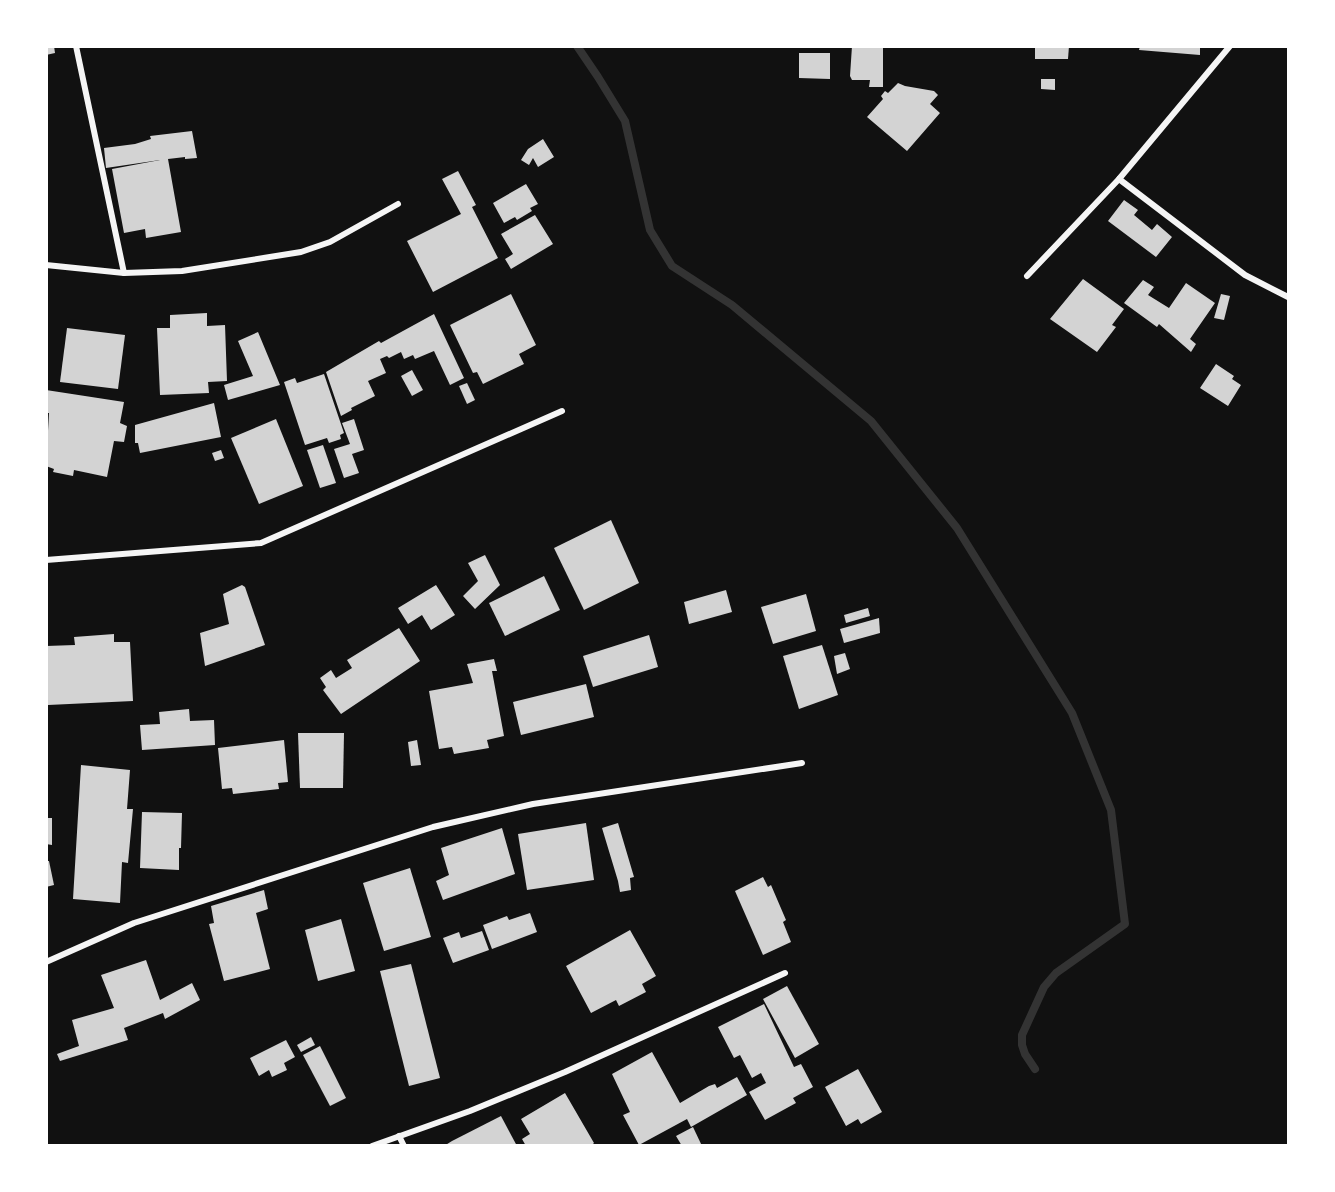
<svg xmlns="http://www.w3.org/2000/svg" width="1335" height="1192" viewBox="0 0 1335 1192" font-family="'IBM Plex Serif',serif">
<rect width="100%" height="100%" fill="#111"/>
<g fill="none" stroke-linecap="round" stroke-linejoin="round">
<polyline stroke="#333" stroke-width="8" points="577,46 598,77 625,121 650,230 672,266 732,305 871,421 957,528 1072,713 1111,810 1125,924 1056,973 1044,987 1022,1035 1022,1045 1025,1054 1035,1069"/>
</g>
<g fill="#d3d3d3">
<polygon points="46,46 54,46 55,53 46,55"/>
<polygon points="852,46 883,46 883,87 869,87 870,80 852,80 850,76"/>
<polygon points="1035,46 1069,46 1068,59 1035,59"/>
<polygon points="1140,46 1200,46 1200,55 1139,50"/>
<polygon points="799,53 830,53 830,79 799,78"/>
<polygon points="1041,79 1055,79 1055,90 1041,89"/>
<polygon points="898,83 905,86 934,91 938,95 930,104 940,113 907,151 867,117 883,99 881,96 885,91 888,93"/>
<polygon points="192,131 197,158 185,159 185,157 168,159 181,232 146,238 145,229 124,233 112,169 160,160 106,168 104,148 135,144 151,139 150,136"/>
<polygon points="543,139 554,157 538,167 533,158 529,165 521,160 528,149"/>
<polygon points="458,171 476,205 472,207 498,258 433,292 407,241 461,214 442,179"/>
<polygon points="526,184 538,204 530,208 532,211 517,220 515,217 504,223 493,203"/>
<polygon points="1124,200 1138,210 1134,215 1152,230 1157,224 1172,237 1156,257 1108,221"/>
<polygon points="535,215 553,244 511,269 505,259 513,254 501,234"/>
<polygon points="1083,279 1124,309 1112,325 1116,327 1097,352 1050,319"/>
<polygon points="1143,280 1154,287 1148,295 1169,308 1186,283 1215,303 1190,339 1196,344 1191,352 1159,324 1157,327 1124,303"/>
<polygon points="511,294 536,345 519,354 524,364 483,384 477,372 473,373 450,325"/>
<polygon points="1221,294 1230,296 1224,320 1214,318"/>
<polygon points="207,313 207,326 225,325 227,381 208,382 209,393 160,395 157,328 170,328 170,315"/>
<polygon points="434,314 464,378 450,385 434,351 415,359 413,355 404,359 401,352 389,358 387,356 380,359 386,373 368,381 375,396 351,408 352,410 341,416 326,372 379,341 381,343"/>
<polygon points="67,328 125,335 118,389 60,382"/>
<polygon points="258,332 280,385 228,400 224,385 253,376 238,341"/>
<polygon points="1216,364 1234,376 1232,379 1241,385 1228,406 1200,388"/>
<polygon points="412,370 423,390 412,396 401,376"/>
<polygon points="324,374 344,433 340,435 341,439 329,443 327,438 305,445 284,382 295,378 297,383"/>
<polygon points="467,383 475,400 467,404 459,386"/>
<polygon points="46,390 124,402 120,423 127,426 124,442 114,441 107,477 74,470 73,476 53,472 54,469 46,466 49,413 46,413"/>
<polygon points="214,403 221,437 140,453 138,443 135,443 135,425"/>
<polygon points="276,419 303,486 259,504 231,438"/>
<polygon points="354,419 364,450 352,454 359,473 344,478 334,449 350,444 342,423"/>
<polygon points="323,445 336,483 320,488 307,450"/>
<polygon points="221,450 224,458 215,461 212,453"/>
<polygon points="611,520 639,583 584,610 554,548"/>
<polygon points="485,555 500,585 475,609 463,596 478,581 468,563"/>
<polygon points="544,576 560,610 505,636 489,603"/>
<polygon points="242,585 245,587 265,645 205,666 200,633 229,624 223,594"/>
<polygon points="436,585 455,615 431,630 422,615 408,624 398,608"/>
<polygon points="726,590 732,612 689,624 684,602"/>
<polygon points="806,594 816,631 773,644 761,607"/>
<polygon points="868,608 870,616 846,623 844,615"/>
<polygon points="879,618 880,633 844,643 840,629"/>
<polygon points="399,628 420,661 341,714 323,690 326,687 320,678 331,670 336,678 352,668 347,660"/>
<polygon points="114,634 114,642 130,642 133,701 48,705 46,646 75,645 74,637"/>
<polygon points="649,635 658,667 593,687 583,656"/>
<polygon points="822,645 838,695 799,709 783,656"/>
<polygon points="845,653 850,669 837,674 834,656"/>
<polygon points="494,659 497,671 492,671 504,736 487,740 489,748 454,754 452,747 439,749 429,691 473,683 467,664"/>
<polygon points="586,684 594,717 521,735 513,702"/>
<polygon points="189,709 190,721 214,720 215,745 142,750 140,725 160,724 159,712"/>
<polygon points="298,733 344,733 343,788 300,788"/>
<polygon points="284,740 288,782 278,783 279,789 233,794 232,788 222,789 218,748"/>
<polygon points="417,740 421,765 411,766 408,742"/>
<polygon points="81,765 130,770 127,809 133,809 128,863 122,862 120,903 73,899"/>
<polygon points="142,812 182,813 181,848 179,848 179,870 140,868"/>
<polygon points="46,818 52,818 52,845 46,844"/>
<polygon points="586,823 594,880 527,890 518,834"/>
<polygon points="618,823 634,877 630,878 631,890 620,892 618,881 602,828"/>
<polygon points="502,828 515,874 443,900 436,881 449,875 441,848"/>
<polygon points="46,861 49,861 54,885 46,887"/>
<polygon points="410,868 431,937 384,951 363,883"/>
<polygon points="763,877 768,887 771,885 786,920 783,922 791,942 763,955 735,891"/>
<polygon points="264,890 268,909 256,913 270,969 224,981 209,924 214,923 211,906"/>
<polygon points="530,913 537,932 492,949 483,925 507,916 509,920"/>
<polygon points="341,919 355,971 318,981 305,930"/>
<polygon points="630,930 656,976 642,984 646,992 619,1006 616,1000 591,1013 566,966"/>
<polygon points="482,931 489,950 453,963 443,938 459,932 461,938"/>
<polygon points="146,960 160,1000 192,983 200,1000 165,1019 163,1013 124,1028 128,1040 60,1061 57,1054 79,1046 72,1020 114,1008 101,975"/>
<polygon points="411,964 440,1078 409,1086 380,971"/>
<polygon points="787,986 819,1044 795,1058 763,999"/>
<polygon points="764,1004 794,1067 801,1064 813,1087 793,1098 796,1103 765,1120 749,1092 766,1083 761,1073 752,1078 740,1055 734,1058 718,1027"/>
<polygon points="311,1037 315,1045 301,1052 297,1045"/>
<polygon points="286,1040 295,1057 284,1063 287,1070 272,1077 269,1070 259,1076 250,1058"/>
<polygon points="320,1046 346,1098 330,1106 303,1055"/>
<polygon points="652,1052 680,1103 709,1086 715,1084 717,1088 737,1077 747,1095 691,1127 687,1119 639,1145 623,1115 630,1112 612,1074"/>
<polygon points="858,1069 882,1112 861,1124 858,1119 846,1126 825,1087"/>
<polygon points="565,1093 594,1143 591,1146 526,1146 522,1139 530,1134 521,1119"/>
<polygon points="501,1116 517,1146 444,1146 452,1141"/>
<polygon points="693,1127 702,1146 682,1146 676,1136"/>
</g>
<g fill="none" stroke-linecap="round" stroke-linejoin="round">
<g stroke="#f5f5f5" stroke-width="6">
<polyline points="76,46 124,273"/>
<polyline points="1119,179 1245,275 1288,297"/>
<polyline points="46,265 124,273 182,271 301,252 330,242 398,204"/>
<polyline points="1027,276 1119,179 1230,46"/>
<polyline points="46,560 261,543 562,411"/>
<polyline points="46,962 134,923 433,827 533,804 802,763"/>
<polyline points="399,1136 404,1146"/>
<polyline points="372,1146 470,1111 565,1072 785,973"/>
</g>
</g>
<rect width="1335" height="1192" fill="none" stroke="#ffffff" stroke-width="96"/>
</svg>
